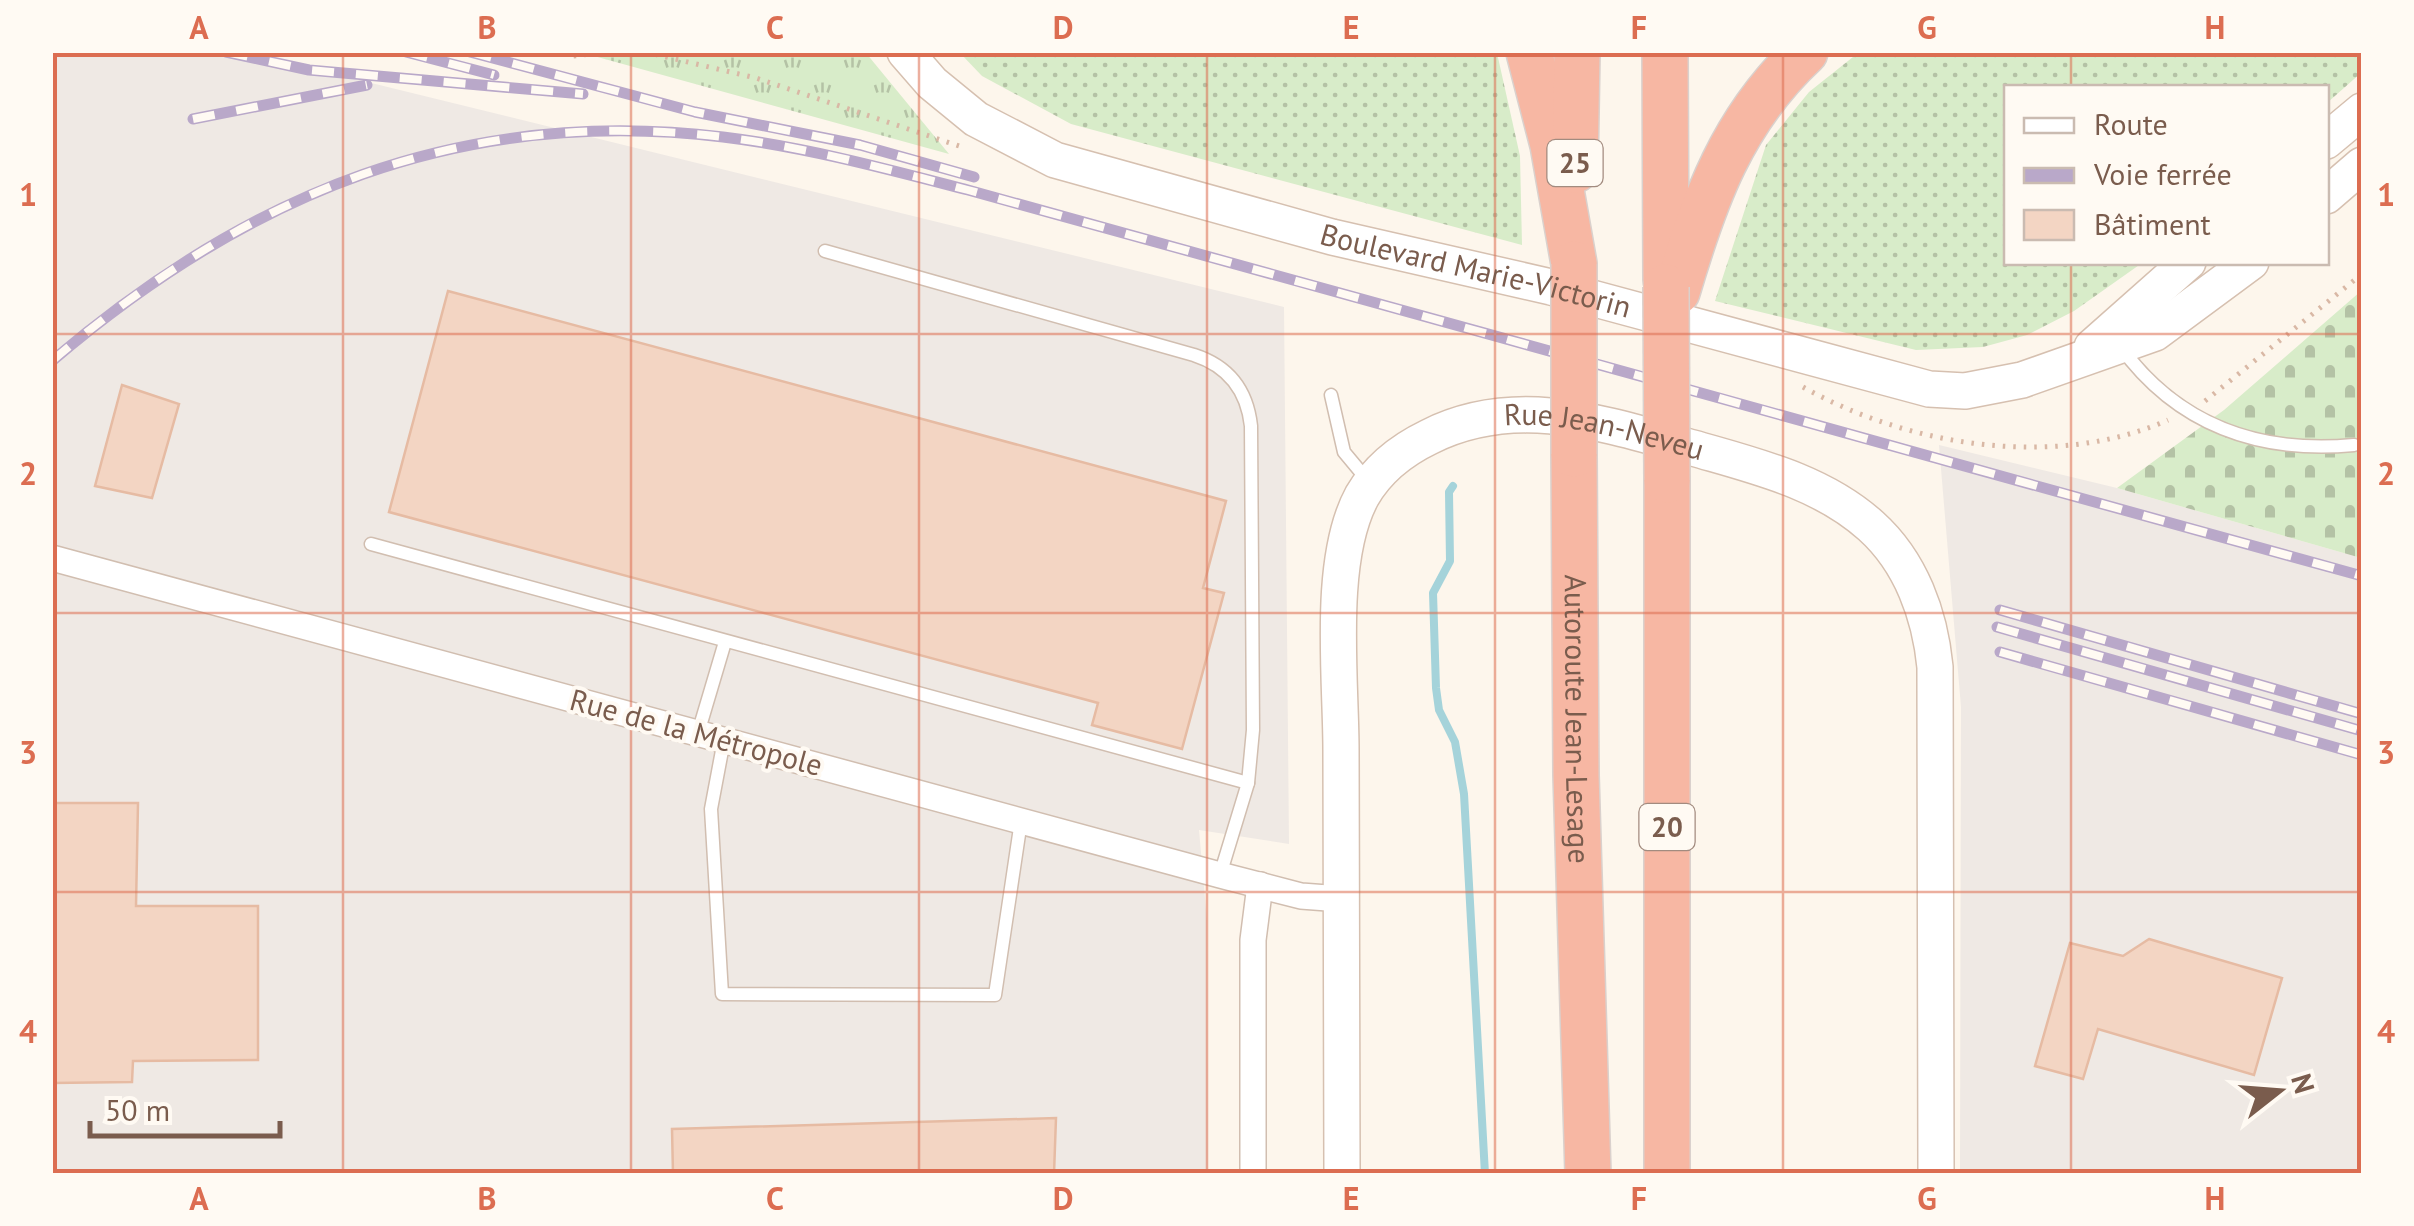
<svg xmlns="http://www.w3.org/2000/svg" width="2414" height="1226" viewBox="0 0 2414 1226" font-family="'PT Sans',sans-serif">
<defs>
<pattern id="grass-tufts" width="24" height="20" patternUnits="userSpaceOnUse" patternTransform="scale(2.5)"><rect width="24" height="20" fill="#d8ecc9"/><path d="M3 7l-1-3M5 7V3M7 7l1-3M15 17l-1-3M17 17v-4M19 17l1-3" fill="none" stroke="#b4c2a5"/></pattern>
<pattern id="cemetery-stones" width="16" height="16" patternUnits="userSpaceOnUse" patternTransform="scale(2.5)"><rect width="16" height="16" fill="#d8ecc9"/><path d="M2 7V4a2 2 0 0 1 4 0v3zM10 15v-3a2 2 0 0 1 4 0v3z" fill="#b4c2a5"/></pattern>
<pattern id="garden-dots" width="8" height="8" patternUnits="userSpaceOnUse" patternTransform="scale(2.5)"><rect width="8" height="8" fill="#d8ecc9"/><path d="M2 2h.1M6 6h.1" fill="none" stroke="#b4c2a5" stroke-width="1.8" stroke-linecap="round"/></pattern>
</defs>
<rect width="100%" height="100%" fill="#fdf6ec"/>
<g fill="#efe9e4">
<polygon points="52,53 249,53 1284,307 1289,844 1199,830 1207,921 1208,1173 53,1173"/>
<polygon points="1939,445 2117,488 2361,558 2361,1173 1960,1173 1961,707"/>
</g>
<polygon fill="url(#grass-tufts)" points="583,53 866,53 949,154"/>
<polygon fill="url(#cemetery-stones)" points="2361,291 2361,558 2117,488 2224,410"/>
<g fill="url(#garden-dots)">
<polygon points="960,53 1497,53 1520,156 1522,245 1071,124 982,76"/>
<polygon points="1858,53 2361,52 2362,72 2327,103 2326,88 2006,88 2006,262 2142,263 2074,311 2027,335 1983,347 1916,350 1715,301 1766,145 1809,92"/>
</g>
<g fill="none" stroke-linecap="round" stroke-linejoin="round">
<polyline stroke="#a5d3da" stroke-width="8" points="1453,486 1449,492 1450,561 1433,593 1436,688 1439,710 1455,742 1464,794 1485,1174"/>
</g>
<g fill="#f3d5c3" stroke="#e6bba3" stroke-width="2.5">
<polygon points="448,291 1226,501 1203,588 1224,593 1182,749 1092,725 1098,703 389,512"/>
<polygon points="122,385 179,404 152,498 95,486"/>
<polygon points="52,803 138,803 136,906 258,906 258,1060 133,1061 132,1082 52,1083"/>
<polygon points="2149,939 2282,978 2254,1075 2098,1029 2083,1079 2035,1066 2070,943 2123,956"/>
<polygon points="1056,1118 1054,1174 673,1174 672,1129"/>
</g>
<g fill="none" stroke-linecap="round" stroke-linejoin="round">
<defs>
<g id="lane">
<path d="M 825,251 L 1194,355 C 1228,366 1247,390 1251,426 L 1253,730 L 1248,783"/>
<path d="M 2120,346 C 2177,425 2259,454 2354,445"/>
<polyline points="1331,395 1344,452 1369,482"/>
<polyline points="371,544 1248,783 1220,875"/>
<polyline points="698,733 725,642"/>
<polyline points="724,740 711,809 722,994 995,995 1021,821"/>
</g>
<g id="street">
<polyline points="52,558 1220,875 1301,896 1341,899"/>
<polyline points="1253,1174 1253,940 1260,885"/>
</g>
<g id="secondary">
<path id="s1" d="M 905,52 L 932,83 L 976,119 L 1055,160 L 1332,237 L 1551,287 L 1929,389 L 1965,391 L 2022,380 L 2155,333 L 2251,262"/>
<polyline points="2326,141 2362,111"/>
<polyline points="2326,196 2362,165"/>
<polyline points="2092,347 2188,262"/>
<path id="s2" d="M 1342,1174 C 1342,1032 1341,891 1341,750 C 1341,678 1327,560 1362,496 C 1377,470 1402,450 1429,437 C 1516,393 1605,424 1693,448 C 1755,466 1821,481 1871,526 C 1911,562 1930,615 1935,667 L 1936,1174"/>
</g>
<g id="highway">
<polyline points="1529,52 1553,145 1574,264"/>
<polyline points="1665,52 1666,280"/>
<polyline points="1575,170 1577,52"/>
<path d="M 1677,292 C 1704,200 1732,120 1805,52"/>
<path id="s3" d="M 1574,454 L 1576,775 L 1588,1174"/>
<polyline points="1667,480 1667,1174"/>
</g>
</defs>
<use href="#lane" stroke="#d1beb0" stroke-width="15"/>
<use href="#street" stroke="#d1beb0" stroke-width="28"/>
<use href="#secondary" stroke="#d6c0b0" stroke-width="38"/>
<use href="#highway" stroke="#dad1cd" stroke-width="48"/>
<g stroke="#d9b8a5" stroke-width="5" stroke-dasharray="2.5 8" stroke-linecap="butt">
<polyline points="553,52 573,56 610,52"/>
<polyline points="645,52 756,78 962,147"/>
<path d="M 1803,387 C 1908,446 2055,470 2168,420"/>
<polyline points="2205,401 2362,274"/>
</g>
<use href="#lane" stroke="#fff" stroke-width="12"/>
<use href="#street" stroke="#fff" stroke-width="25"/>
<use href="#secondary" stroke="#fff" stroke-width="35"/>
<use href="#highway" stroke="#f7b7a3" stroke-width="45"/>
<defs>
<g id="rail">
<polyline points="226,52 309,70 583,94"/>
<polyline points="406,52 494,75"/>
<polyline points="470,52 695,112 860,145 974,177"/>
<polyline points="193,119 367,85"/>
<path d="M 52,361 C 249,193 460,106 723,137 C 806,147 887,169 968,190 L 2362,576"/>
<polyline points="2000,610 2362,714"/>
<polyline points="1997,627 2362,731"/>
<polyline points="2000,652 2362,755"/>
</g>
</defs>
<use href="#rail" stroke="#b9a8c9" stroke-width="11"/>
<use href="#rail" stroke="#fffaf3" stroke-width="8" stroke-dasharray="22" stroke-linecap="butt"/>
<defs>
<g id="highway-bridge">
<polyline points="1574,264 1574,454"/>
<polyline points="1666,287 1667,480"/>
</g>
</defs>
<use href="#highway-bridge" stroke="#dad1cd" stroke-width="48" stroke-linecap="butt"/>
<use href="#highway-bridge" stroke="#f7b7a3" stroke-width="45"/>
</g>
<path fill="none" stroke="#dc6d51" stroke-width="2.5" stroke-opacity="0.55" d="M 343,52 L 343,1174M 631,52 L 631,1174M 919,52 L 919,1174M 1207,52 L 1207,1174M 1495,52 L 1495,1174M 1783,52 L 1783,1174M 2071,52 L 2071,88M 2071,262 L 2071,1174M 52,334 L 2362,334M 52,613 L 2362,613M 52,892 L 2362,892"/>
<g text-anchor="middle" stroke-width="8" stroke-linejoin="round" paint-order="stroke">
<g fill="#fffaf3" stroke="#a28b7f" stroke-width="2.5">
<rect x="1547.5" y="140" width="55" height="46" rx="8"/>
<rect x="1639.5" y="804" width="55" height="46" rx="8"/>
</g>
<g font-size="28" font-weight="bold" fill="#7a5c4d">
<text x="1575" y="173">25</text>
<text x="1667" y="837">20</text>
</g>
<g font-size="30" fill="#7a5c4d" stroke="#fffaf3">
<text dy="10" stroke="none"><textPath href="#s1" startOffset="622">Boulevard Marie-Victorin</textPath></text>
<text dy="10" stroke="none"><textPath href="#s2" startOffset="952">Rue Jean-Neveu</textPath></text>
<text dy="10" stroke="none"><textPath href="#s3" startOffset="265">Autoroute Jean-Lesage</textPath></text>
<text transform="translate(696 733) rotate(15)" y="10">Rue de la Métropole</text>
</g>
</g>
<rect width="2414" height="1226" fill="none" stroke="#fffaf3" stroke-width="110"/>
<rect x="2004" y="85" width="325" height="180" fill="#fffaf3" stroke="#cabbb1" stroke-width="2.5"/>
<rect x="2024" y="118" width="50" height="15" fill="#ffffff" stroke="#cabbb1" stroke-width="2.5"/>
<text x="2094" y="135" font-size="30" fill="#7a5c4d">Route</text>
<rect x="2024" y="168" width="50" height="15" fill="#b9a8c9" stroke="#cabbb1" stroke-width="2.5"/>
<text x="2094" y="185" font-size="30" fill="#7a5c4d">Voie ferrée</text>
<rect x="2024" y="210" width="50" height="30" fill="#f3d5c3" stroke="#cabbb1" stroke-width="2.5"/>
<text x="2094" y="235" font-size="30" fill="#7a5c4d">Bâtiment</text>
<g transform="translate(2279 1091) rotate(73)" stroke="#fffaf3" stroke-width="8" paint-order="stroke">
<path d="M0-8L18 38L0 25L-18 38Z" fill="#7a5c4d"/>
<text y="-15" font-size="28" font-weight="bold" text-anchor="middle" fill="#7a5c4d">N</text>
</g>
<path d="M90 1121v15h190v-15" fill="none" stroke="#7a5c4d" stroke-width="5"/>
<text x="105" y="1121" font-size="30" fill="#7a5c4d" stroke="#fffaf3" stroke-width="8" paint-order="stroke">50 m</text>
<rect x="55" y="55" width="2304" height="1116" fill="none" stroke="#dc6d51" stroke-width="4"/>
<g font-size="32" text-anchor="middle" font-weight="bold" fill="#dc6d51">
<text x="199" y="39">A</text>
<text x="487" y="39">B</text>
<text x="775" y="39">C</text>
<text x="1063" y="39">D</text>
<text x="1351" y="39">E</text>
<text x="1639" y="39">F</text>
<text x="1927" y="39">G</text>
<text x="2215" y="39">H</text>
<text x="28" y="206">1</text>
<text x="2386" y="206">1</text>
<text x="28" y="485">2</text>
<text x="2386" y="485">2</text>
<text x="28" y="764">3</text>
<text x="2386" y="764">3</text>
<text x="28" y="1043">4</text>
<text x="2386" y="1043">4</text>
<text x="199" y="1210">A</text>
<text x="487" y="1210">B</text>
<text x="775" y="1210">C</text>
<text x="1063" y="1210">D</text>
<text x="1351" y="1210">E</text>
<text x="1639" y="1210">F</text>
<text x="1927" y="1210">G</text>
<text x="2215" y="1210">H</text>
</g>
</svg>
